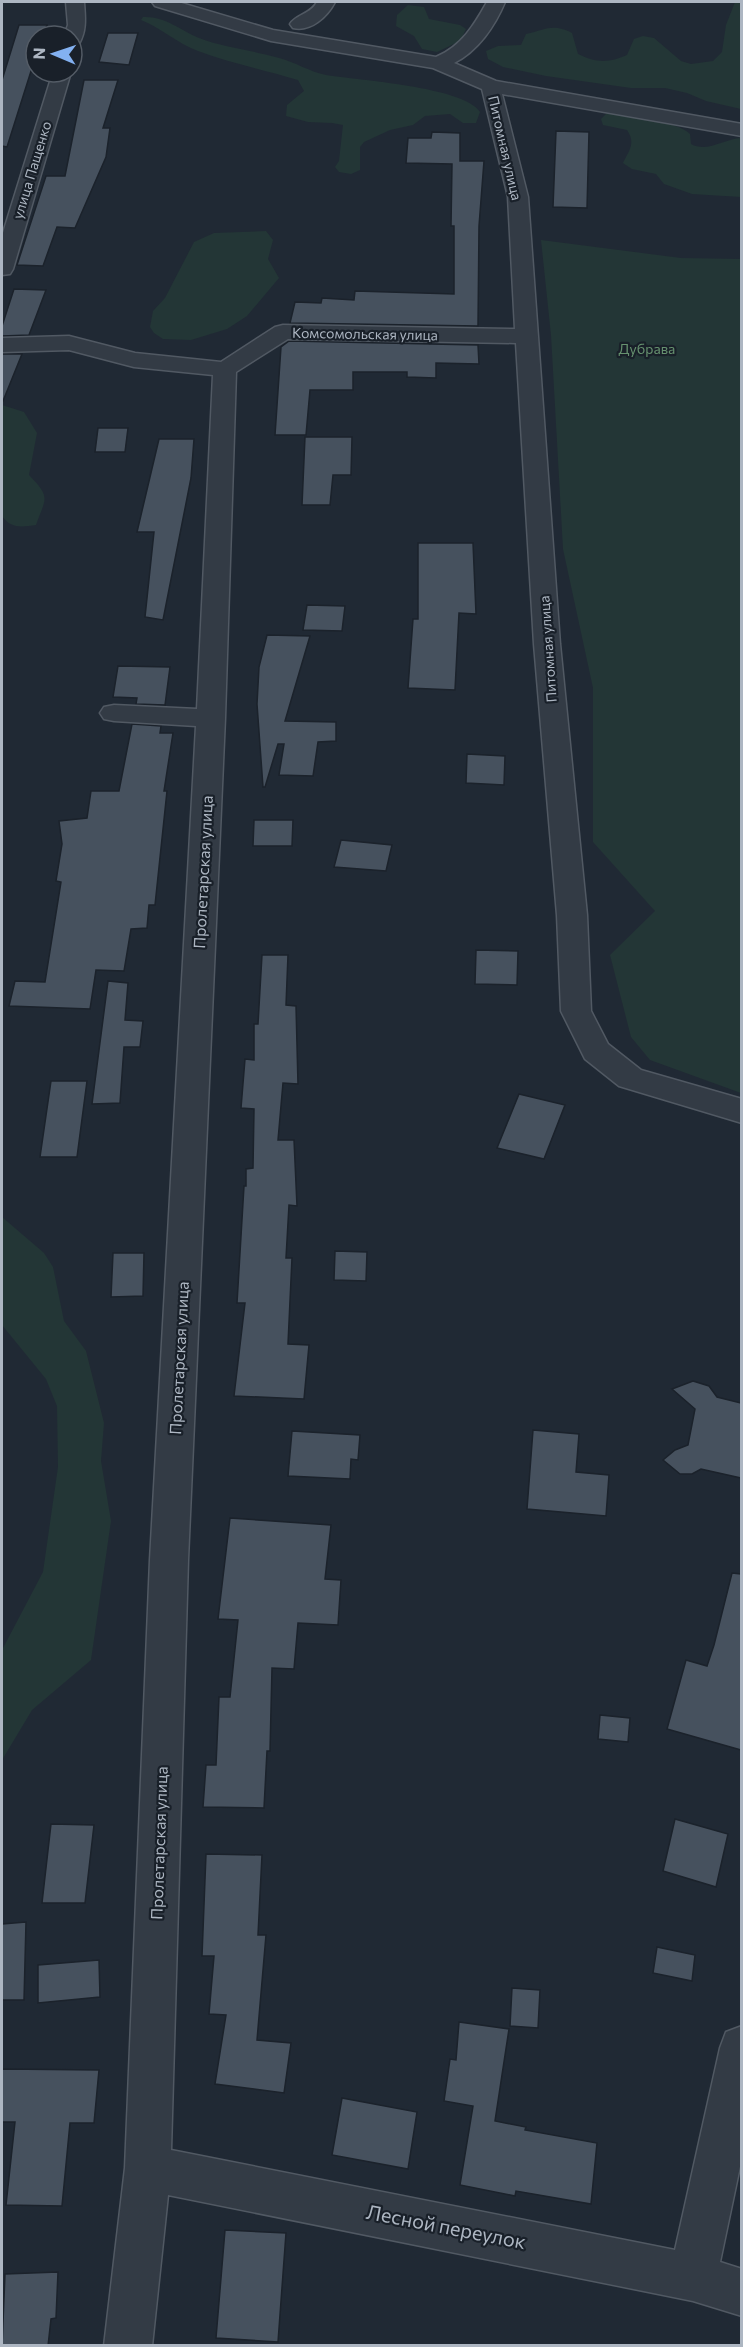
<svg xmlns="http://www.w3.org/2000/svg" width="743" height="2347" viewBox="0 0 743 2347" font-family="Commissioner,sans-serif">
<rect width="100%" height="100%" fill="#202934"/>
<g fill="#233636">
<path d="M 735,2 L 741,2 L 741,109 L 706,101 L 687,93 L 665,88 L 631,88 L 546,76 L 503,67 L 488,59 L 486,51 L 498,46 L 521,45 L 526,34 C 546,30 552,23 572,33 L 578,54 C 596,63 609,63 627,55 L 634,39 L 643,36 L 654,38 L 681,61 L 691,64 L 713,61 L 722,52 L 726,25 Z"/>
<polygon points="408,5 424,7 429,19 460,25 466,29 460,41 437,52 422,49 414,36 396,26 397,15"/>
<path d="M 143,17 C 165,16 180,30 199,38 C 225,48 252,50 279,58 C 295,62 310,72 326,75 C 357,80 465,87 480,112 L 476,123 L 463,123 L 450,114 L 425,116 L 413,125 L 390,130 L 364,142 L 360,147 L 360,170 L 351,174 L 339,172 L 335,167 L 339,161 L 343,125 L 332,123 L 308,122 L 286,116 L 287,105 L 304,91 L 298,80 C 265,70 230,63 198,51 C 177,43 161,28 141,20 Z"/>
<path d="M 606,114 C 624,112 677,121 690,134 L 691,144 C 707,153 724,139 741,138 L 741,197 L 692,194 L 664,184 L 656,174 L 632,169 L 623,163 C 629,151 636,143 627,130 L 603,125 L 601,119 Z"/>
<polygon points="266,231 273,240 268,259 279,278 247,316 227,329 191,340 163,339 154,333 150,327 153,311 165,298 194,242 214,233"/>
<polygon points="541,240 681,258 741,259 741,1093 650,1060 631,1037 610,955 655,911 593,842 593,688 563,549 551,335"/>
<path d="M 2,405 L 24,412 L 37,433 L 29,475 C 51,498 46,497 36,525 C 22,527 11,529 2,516 Z"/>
<polygon points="2,1217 44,1253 53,1267 64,1321 86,1351 104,1423 101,1461 111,1521 91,1660 32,1710 2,1760 2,1650 43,1572 58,1467 57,1406 46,1379 2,1325"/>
</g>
<g fill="#46515e" stroke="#1b222b" stroke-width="1.5">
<polygon points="19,25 47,25 43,36 36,36 36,68 32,68 7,147 2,146 2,80"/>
<polygon points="108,33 138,33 129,65 99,62"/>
<polygon points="84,80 118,80 103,128 110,128 106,157 75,228 57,227 43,266 17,265 46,176 65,176"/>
<polygon points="556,131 589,132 587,208 553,207"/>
<polygon points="432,132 460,133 460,161 484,161 479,226 478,326 290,323 295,302 321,303 322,298 354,300 355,291 454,294 454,226 451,226 452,164 406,163 408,138 431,138"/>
<polygon points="14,289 46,290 29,335 2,336 2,326"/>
<polygon points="289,341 478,345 479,364 436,363 436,378 407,377 407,372 353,372 353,390 310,390 306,435 275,435 281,347"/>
<polygon points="2,354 22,354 3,401 2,401"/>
<polygon points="98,428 128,428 125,452 95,452"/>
<polygon points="305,437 352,437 351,475 333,475 330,505 302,505"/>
<polygon points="159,439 194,439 191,478 163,620 145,617 154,532 137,532"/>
<polygon points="418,543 473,543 476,614 459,613 455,690 408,688 413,619 418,619"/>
<polygon points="307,605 345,606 342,631 303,630"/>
<polygon points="267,635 310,636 285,721 336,722 336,741 318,742 313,776 279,775 284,744 278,744 265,787 263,787 257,704 259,667"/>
<polygon points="118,666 170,667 165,705 136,704 137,698 113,697"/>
<polygon points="132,724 161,726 160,733 173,733 164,791 167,791 155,905 149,905 147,928 131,929 124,971 96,970 90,1009 9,1006 15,981 45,982 61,882 56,881 62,844 59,821 87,818 91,791 119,791"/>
<polygon points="467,754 505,756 504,785 466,783"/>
<polygon points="254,820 293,820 292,846 253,846"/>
<polygon points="341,840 392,845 386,871 334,867"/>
<polygon points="476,950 518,951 517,985 475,984"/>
<polygon points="262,955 288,955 286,1005 296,1006 298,1084 283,1083 278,1140 294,1140 297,1206 289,1205 286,1258 292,1258 288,1344 309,1345 304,1399 234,1396 245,1303 237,1303 244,1186 246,1186 246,1169 253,1168 254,1109 241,1108 245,1059 254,1060 254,1024 258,1024"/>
<polygon points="108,981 128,983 125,1020 143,1021 140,1047 124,1047 120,1103 92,1104"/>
<polygon points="51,1081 87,1081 77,1157 40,1157"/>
<polygon points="519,1094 565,1105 544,1159 497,1148"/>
<polygon points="335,1251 367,1252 366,1281 334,1280"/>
<polygon points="113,1253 144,1253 143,1296 111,1297"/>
<polygon points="693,1381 709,1386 717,1397 741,1403 741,1478 701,1469 692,1474 680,1474 663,1460 675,1450 688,1445 695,1409 672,1389"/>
<polygon points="533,1430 579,1434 576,1472 609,1475 606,1516 527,1509"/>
<polygon points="292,1431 360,1435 358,1460 351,1459 350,1479 288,1476"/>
<polygon points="230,1518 331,1525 325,1579 341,1580 338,1625 298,1623 294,1669 272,1668 270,1751 267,1751 264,1808 203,1807 206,1765 216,1765 219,1697 230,1697 238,1620 218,1619"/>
<polygon points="732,1573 741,1574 741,1750 667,1729 686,1660 707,1666 714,1645"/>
<polygon points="600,1715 630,1718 628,1742 598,1739"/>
<polygon points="675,1819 728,1834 716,1887 663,1871"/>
<polygon points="51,1824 94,1825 85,1903 42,1903"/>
<polygon points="206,1854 262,1855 258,1935 266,1935 257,2040 291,2043 284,2093 215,2084 226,2015 209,2014 214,1956 202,1956"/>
<polygon points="26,1922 24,2000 2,2000 2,1924"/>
<polygon points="657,1947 695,1955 692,1981 653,1973"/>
<polygon points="99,1960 100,1997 38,2003 38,1965"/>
<polygon points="512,1988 540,1990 538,2028 510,2026"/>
<polygon points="459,2022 509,2029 495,2121 526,2127 525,2130 597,2143 591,2204 516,2191 515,2196 460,2185 473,2106 444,2101 450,2059 456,2060"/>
<polygon points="2,2069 99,2070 94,2123 70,2123 62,2206 6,2205 15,2122 2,2122"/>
<polygon points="342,2098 417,2112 408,2169 332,2155"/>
<polygon points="225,2230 286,2233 278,2342 216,2338"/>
<polygon points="58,2272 56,2318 51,2319 48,2346 2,2346 5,2274"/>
</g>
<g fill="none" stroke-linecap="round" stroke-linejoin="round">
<defs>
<g id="minor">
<path d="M 66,2 L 84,2 C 85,17 87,30 79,44 L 72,46 L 72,36 L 64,36 L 68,25 Z"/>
<path d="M 152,2 L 178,2 L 273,30 L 436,57 C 462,46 474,25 487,2 L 505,2 C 495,26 478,51 454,63 L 496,81 L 742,124 L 742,136 L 502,94 L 528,197 L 560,644 L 587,915 L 591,1011 L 608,1044 L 641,1070 L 742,1099 L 742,1123 L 619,1086 L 585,1059 L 561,1011 L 557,915 L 534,644 L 516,343 L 288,339 L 236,372 L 225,718 L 188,1560 L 171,2150 L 675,2250 L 720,2048 L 726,2032 L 742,2026 L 742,2157 L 720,2262 L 742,2269 L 742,2316 L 693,2301 L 168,2195 L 152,2346 L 104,2346 L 125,2168 L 150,1560 L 196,726 L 114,721 L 104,719 L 100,713 L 104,707 L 114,705 L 197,709 L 213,375 L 134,367 L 69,350 L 2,352 L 2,338 L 69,336 L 135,353 L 221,362 L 275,327 L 283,325 L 515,329 L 508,197 L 482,89 L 433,68 L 271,41 L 155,6 Z"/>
<path d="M 317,2 L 335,2 C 327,17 311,32 293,28 L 290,24 C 297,14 311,14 317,2 Z"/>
<polygon points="53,72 71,72 13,269 10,274 2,275 2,236"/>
</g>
</defs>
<use href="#minor" stroke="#515963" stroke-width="3"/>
<use href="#minor" fill="#333b45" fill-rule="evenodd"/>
</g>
<g text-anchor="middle" stroke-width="4.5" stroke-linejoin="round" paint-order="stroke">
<g font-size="14" fill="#adb6c2" stroke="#192029">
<text transform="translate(505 148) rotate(77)" y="5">Питомная улица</text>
<text transform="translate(32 170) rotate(-73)" y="5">улица Пащенко</text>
<text transform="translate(365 334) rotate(1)" y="5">Комсомольская улица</text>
<text transform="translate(548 649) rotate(-94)" y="5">Питомная улица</text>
</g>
<g font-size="14" fill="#66916f" stroke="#192029">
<text x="647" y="354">Дубрава</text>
</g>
<g font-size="16" fill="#adb6c2" stroke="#192029">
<text transform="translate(203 872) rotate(-87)" y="6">Пролетарская улица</text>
<text transform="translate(179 1358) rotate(-87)" y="6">Пролетарская улица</text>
<text transform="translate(159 1843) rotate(-88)" y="6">Пролетарская улица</text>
</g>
<g font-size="20" fill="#adb6c2" stroke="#192029">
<text transform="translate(446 2227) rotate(11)" y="7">Лесной переулок</text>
</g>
</g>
<rect width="743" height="2347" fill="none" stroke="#adb6c2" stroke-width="6"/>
<g transform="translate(54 54) rotate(272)"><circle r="28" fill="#192029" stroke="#545c66" stroke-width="1.5"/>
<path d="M0-4.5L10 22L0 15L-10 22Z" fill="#83b1f1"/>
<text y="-9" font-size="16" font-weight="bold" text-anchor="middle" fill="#adb6c2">N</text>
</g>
</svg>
